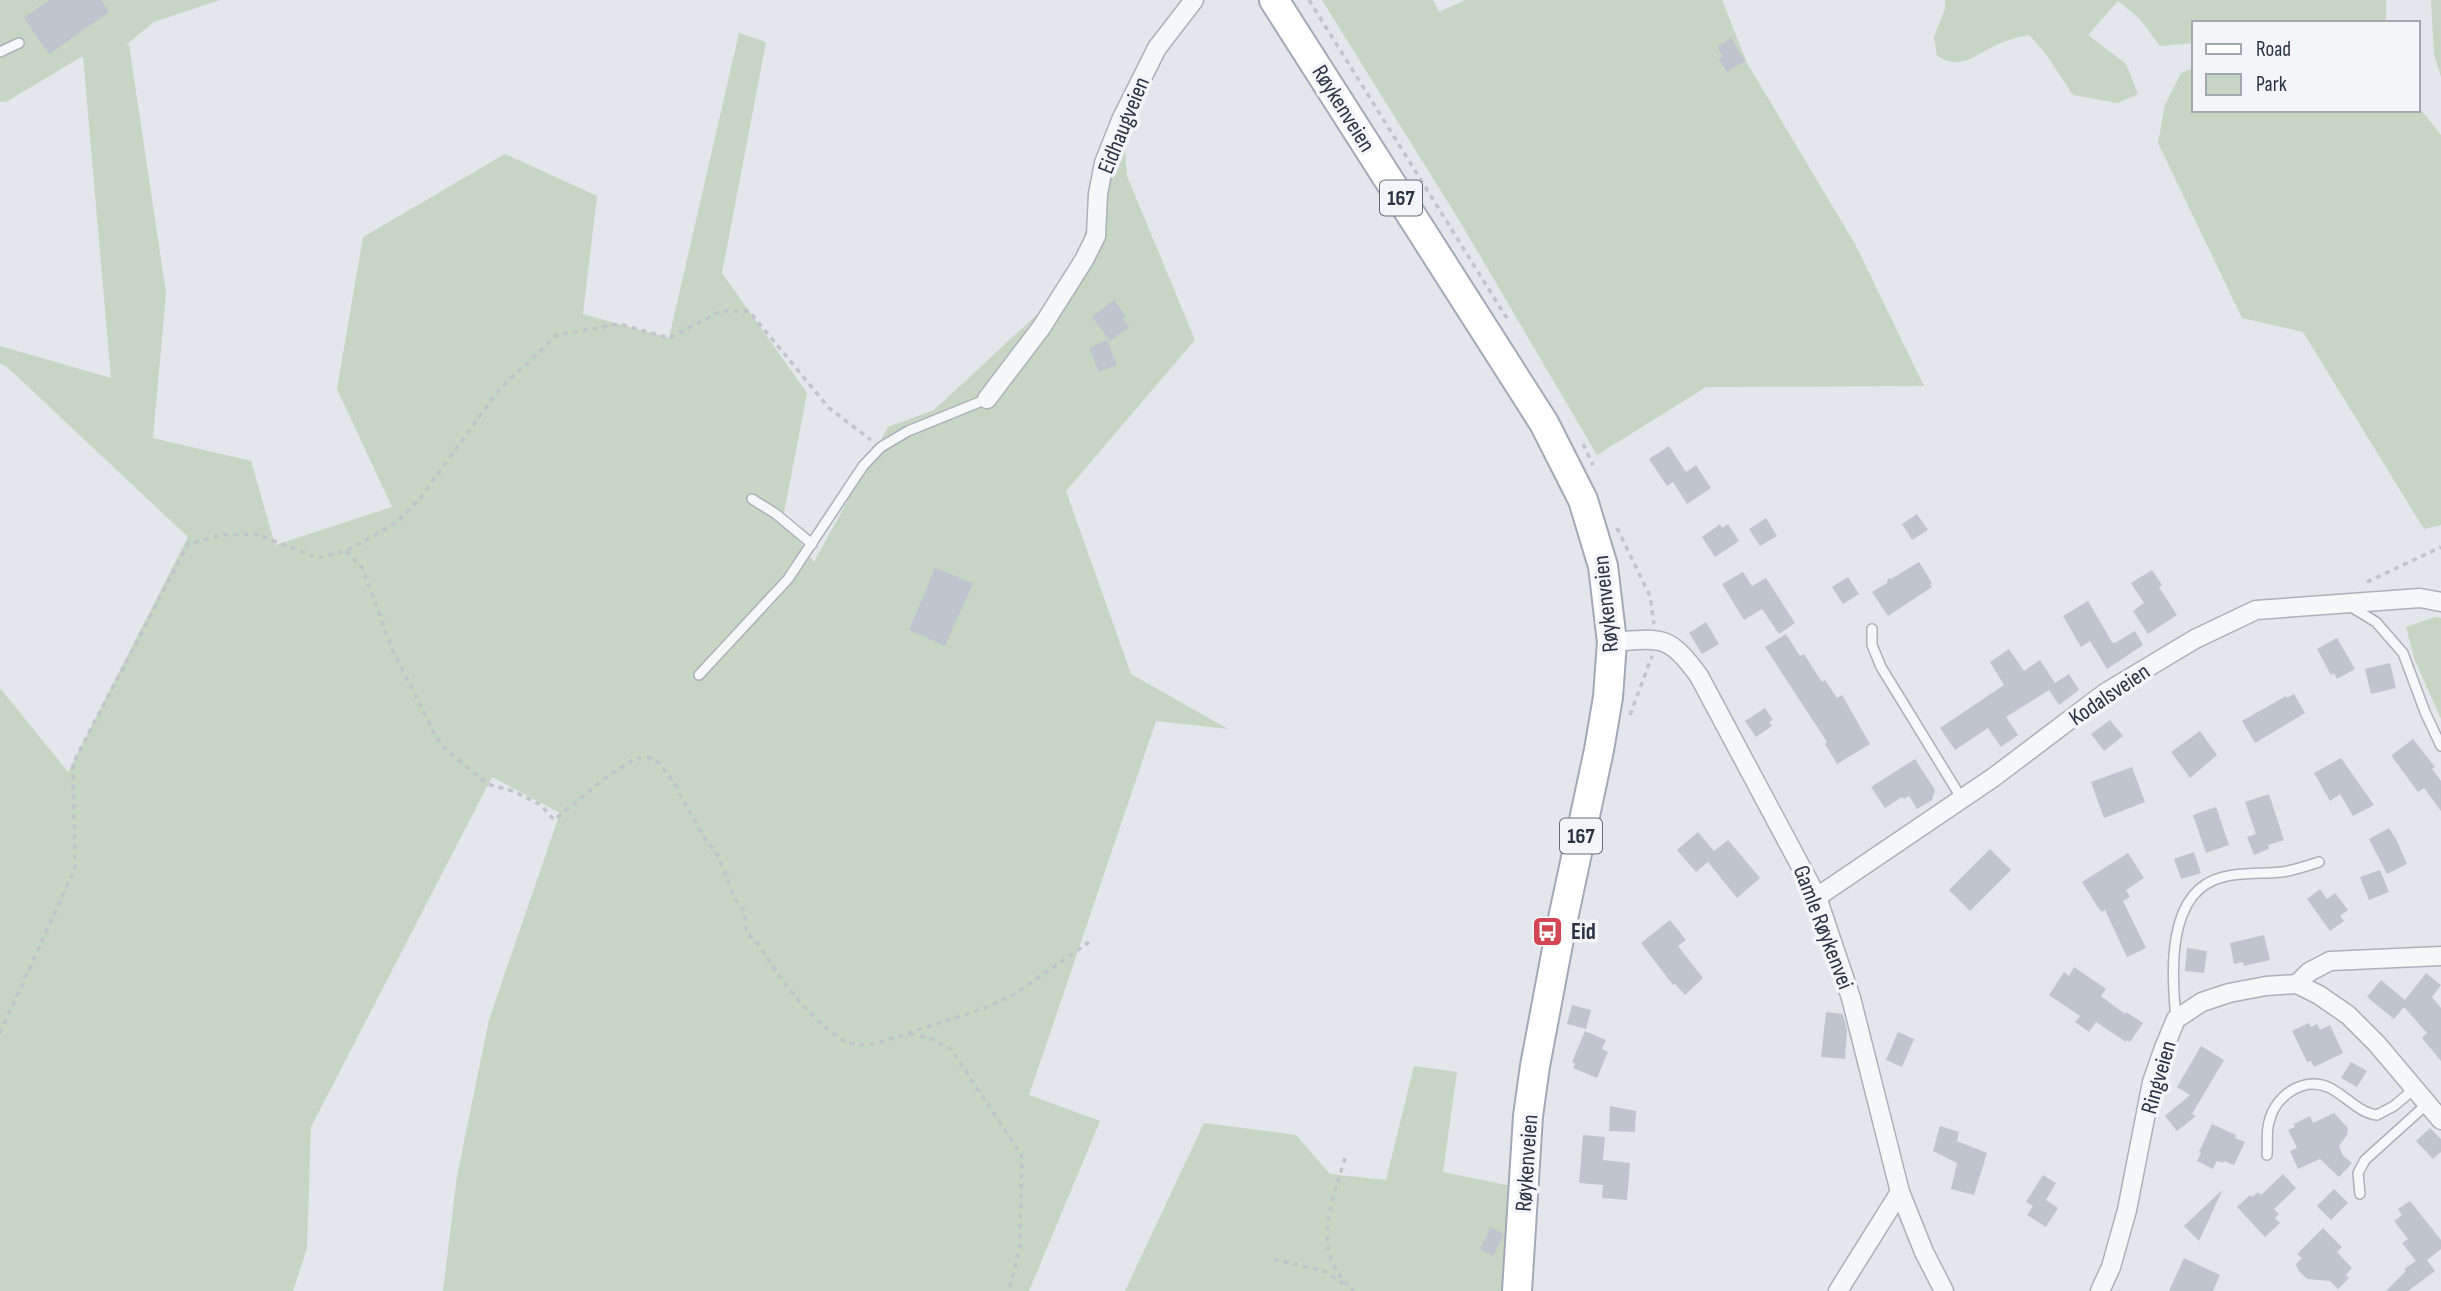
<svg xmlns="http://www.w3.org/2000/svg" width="2441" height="1291" viewBox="0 0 2441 1291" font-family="'Sofia Sans Condensed',sans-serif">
<rect width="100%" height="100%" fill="#e3e6eb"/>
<g fill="#c7d5c4">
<polygon points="0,0 220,0 154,22 126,45 129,45 166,293 153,438 251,461 275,545 392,507 337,389 363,237 505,154 597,196 583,314 669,338 739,33 766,42 722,273 807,393 783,518 814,562 888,427 934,410 1072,282 1093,201 1119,143 1125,150 1127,176 1195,340 1066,491 1131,674 1228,729 1156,721 1029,1095 1100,1121 1029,1291 443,1291 457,1176 489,1020 560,813 492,777 311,1127 307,1248 293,1291 0,1291 0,688 68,772 188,537 7,367 0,364 0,346 111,378 83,56 6,102 0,102"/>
<polygon points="1322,0 1433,0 1439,12 1465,0 1722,0 1747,63 1855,244 1924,386 1706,387 1597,455 1462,225"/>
<path d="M 1945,0 L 2386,0 L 2386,23 L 2194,23 L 2194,43 L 2160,46 L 2140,19 L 2118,1 L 2088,35 L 2126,64 L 2138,94 L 2118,103 L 2073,95 L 2046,54 L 2029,35 C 2019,37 2010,39 2001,43 C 1977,52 1964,72 1937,56 L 1934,37 L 1945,9 Z"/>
<polygon points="2431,0 2441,0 2441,77 2434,54"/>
<polygon points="2194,68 2194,110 2418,110 2418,106 2441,135 2441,525 2424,529 2303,332 2242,318 2158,143 2165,105 2181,73"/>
<polygon points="2435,617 2441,618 2441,719 2414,658 2406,627"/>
<polygon points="1414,1066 1457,1072 1443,1172 1516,1187 1504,1291 1125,1291 1204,1123 1296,1135 1330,1174 1386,1180"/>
</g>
<g fill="#c0c4ce">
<polygon points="49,0 101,0 109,12 49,54 24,18"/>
<polygon points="1731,38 1745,61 1727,72 1719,59 1723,56 1717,47"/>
<polygon points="1114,300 1126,316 1123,319 1129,327 1110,341 1092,317"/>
<polygon points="1107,340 1117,365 1099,372 1089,348"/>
<polygon points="1669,446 1686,472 1696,465 1711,488 1687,504 1673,482 1667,486 1649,459"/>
<polygon points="1917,514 1928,530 1912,540 1902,524"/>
<polygon points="1766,518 1777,536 1760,546 1749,529"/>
<polygon points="1720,524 1722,528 1728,524 1739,541 1715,557 1702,537"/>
<polygon points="1919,562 1932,583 1930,584 1932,587 1888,616 1872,592 1887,583 1888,578 1891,579"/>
<polygon points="935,568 973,583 945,646 909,630"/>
<polygon points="2152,570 2162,585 2159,587 2177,615 2148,634 2133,611 2144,603 2131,583"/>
<polygon points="1743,572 1752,586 1766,578 1795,623 1779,634 1762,609 1744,620 1722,584"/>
<polygon points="1848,577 1859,594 1843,604 1832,587"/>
<polygon points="2088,601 2112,642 2115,643 2135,631 2143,645 2107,669 2090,641 2081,647 2063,616"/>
<polygon points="1706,622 1719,644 1702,654 1689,633"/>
<polygon points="1786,634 1800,656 1804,654 1822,682 1825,680 1837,698 1842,695 1870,744 1837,764 1825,744 1827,742 1765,647"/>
<polygon points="2337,638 2355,669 2337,679 2334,673 2331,675 2317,649"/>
<polygon points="2009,649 2024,671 2040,660 2055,683 2069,674 2079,690 2059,705 2049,690 2006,717 2018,735 2001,747 1988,728 1955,750 1940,728 2004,685 1990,662"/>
<polygon points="2390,663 2396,688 2371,694 2365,669"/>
<polygon points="2294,694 2305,713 2255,743 2242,721 2286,696 2287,698"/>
<polygon points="1765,708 1773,720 1769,722 1772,726 1756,737 1745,721"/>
<polygon points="2110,720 2123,736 2104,751 2091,734"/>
<polygon points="2200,731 2217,755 2190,778 2171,752"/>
<polygon points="2413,739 2435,767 2432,769 2441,781 2441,811 2424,788 2418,792 2393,758 2392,755"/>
<polygon points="2341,758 2374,805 2353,816 2340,794 2330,801 2314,773"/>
<polygon points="1915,759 1935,790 1932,800 1917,809 1909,796 1904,799 1902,797 1885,808 1871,787"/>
<polygon points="2132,767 2145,802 2104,818 2091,782"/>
<polygon points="2269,794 2284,840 2268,845 2269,849 2254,855 2247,837 2256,834 2245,802"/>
<polygon points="2216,807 2229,845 2206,853 2193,815"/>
<polygon points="2389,828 2396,839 2407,864 2387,874 2369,839"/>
<polygon points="1698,832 1714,851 1728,840 1760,878 1737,898 1708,862 1696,872 1677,850"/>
<polygon points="1990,849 2011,870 1970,911 1949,890"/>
<polygon points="2194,852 2201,873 2181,879 2174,859"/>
<polygon points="2128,853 2144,878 2126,890 2130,897 2123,901 2146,948 2127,957 2105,910 2102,912 2097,906 2082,882"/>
<polygon points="2380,870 2389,892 2369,900 2360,877"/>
<polygon points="2320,889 2327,899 2335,893 2348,910 2340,916 2344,921 2330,931 2307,899"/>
<polygon points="1670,920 1686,940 1678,946 1703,978 1685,995 1675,984 1673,985 1641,943"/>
<polygon points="2264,935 2270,960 2244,966 2243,962 2234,964 2230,943"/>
<polygon points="2187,948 2207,951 2204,973 2185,971"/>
<polygon points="2074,967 2106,989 2101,996 2125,1014 2126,1012 2143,1023 2130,1042 2127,1040 2126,1042 2096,1022 2089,1032 2075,1022 2080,1016 2049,995 2064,972 2069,976"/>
<polygon points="2426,973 2441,985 2432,997 2441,1008 2441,1061 2422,1038 2427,1033 2404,1007 2394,1019 2367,997 2381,980 2405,1000"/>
<polygon points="1572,1005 1591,1010 1586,1029 1567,1024"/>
<polygon points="1826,1012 1843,1014 1847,1030 1845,1059 1821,1057"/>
<polygon points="2309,1023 2311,1027 2317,1024 2320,1030 2330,1025 2343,1053 2314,1067 2311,1061 2307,1062 2292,1031"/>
<polygon points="1585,1031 1606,1040 1602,1049 1608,1052 1597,1078 1573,1068 1575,1064 1572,1062"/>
<polygon points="1898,1032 1914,1039 1902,1067 1886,1060"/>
<polygon points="2201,1046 2224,1060 2192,1114 2196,1116 2177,1131 2165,1116 2190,1095 2177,1087"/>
<polygon points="2351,1062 2367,1071 2357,1087 2341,1078"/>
<polygon points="1610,1106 1636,1111 1635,1132 1609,1131"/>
<polygon points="2334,1113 2348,1128 2347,1135 2339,1146 2343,1156 2352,1163 2339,1177 2320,1159 2298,1169 2290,1151 2297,1148 2288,1130 2295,1127 2294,1124 2310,1116 2313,1123"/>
<polygon points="2212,1124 2236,1135 2235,1138 2245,1142 2234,1165 2224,1161 2223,1163 2217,1161 2213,1169 2197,1161 2201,1153 2199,1152"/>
<polygon points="1940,1126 1959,1132 1957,1141 1987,1153 1974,1195 1951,1189 1957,1163 1933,1151"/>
<polygon points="2430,1128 2441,1139 2441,1152 2433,1159 2416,1141"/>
<polygon points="1583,1135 1605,1137 1603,1160 1630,1163 1627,1200 1602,1198 1603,1185 1579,1183"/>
<polygon points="2283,1174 2296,1188 2274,1209 2279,1214 2275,1218 2280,1223 2265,1237 2237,1207 2250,1195 2252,1197 2258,1192 2261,1195"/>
<polygon points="2043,1175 2056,1183 2046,1200 2058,1208 2046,1227 2027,1215 2033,1206 2026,1202"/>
<polygon points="2334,1189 2348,1203 2331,1220 2317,1206"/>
<polygon points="2221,1191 2222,1191 2199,1241 2184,1226"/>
<polygon points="2410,1201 2441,1240 2441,1249 2427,1260 2435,1271 2408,1291 2386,1291 2406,1271 2404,1269 2416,1261 2402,1243 2408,1239 2394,1221 2402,1215 2398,1209"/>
<polygon points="1491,1227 1504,1234 1493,1256 1480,1249"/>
<polygon points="2323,1228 2342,1247 2337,1252 2352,1268 2346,1275 2349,1278 2338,1289 2330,1281 2307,1279 2298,1270 2296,1264 2302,1258 2297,1254"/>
<polygon points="2184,1258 2220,1275 2213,1291 2169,1291"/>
</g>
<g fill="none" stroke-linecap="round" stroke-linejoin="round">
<defs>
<g id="service">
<polyline points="0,52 19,43"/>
<polyline points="752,499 776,514 812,544"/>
<polyline points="2348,605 2376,622 2403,653 2425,712 2441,746"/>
<polyline points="1872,629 1872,645 1881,667 1962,799"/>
<polyline points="699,675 788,579 863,466 881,447 908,431 987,399"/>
<path d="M 2176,1019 C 2172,975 2165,891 2223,877 C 2242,872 2263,874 2282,872 C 2295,870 2307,866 2319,862"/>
<path d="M 2267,1155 C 2268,1144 2266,1133 2269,1122 C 2275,1096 2304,1075 2330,1088 C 2346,1096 2359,1113 2377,1115 L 2394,1106 L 2414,1089"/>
<polyline points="2360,1194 2358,1173 2365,1160 2427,1104"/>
</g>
<g id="minor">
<polyline points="987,399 1041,328 1084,260 1096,236 1098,194 1104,163 1121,120 1157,48 1194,0"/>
<path d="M 1612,642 C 1662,638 1668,634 1699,676 L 1817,897 L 1851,998 L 1900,1192 L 1924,1252 L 1944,1291"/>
<polyline points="1817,897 1994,777 2105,693 2195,639 2256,610 2420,598 2441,602"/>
<polyline points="2297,984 2309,972 2330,961 2441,956"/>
<polyline points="1838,1291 1900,1192"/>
<polyline points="2100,1291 2111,1267 2127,1210 2152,1082 2164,1048 2176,1019 2202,1002 2229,993 2266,986 2297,984 2319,995 2348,1015 2377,1044 2441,1120"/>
</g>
<polyline id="primary" points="1274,0 1544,423 1583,500 1603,566 1612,642 1608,697 1599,750 1561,928 1535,1066 1528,1116 1517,1291"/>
</defs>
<use href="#service" stroke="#acb0b9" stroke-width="12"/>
<use href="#minor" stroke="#acb0b9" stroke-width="21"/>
<use href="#primary" stroke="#a2a9b7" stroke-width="32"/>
<g stroke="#c1c4ca" stroke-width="3.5" stroke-dasharray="5 5" stroke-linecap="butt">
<polyline points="1309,0 1508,320"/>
<polyline points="1583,444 1593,465"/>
<polyline points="1617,528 1650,596 1654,624"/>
<polyline points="346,551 362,567 393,651 440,744 487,784 513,791 541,805 554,820 604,779 636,758 648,757 659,763 672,780 704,837 719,857 735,899 744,911 747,933 760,946 776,972 801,1004 830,1032 846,1042 860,1045 878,1043 985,1008 1015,994 1089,942"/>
<polyline points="2367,582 2441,547"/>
<polyline points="1630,715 1652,656"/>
<polyline points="0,1033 75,868 73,763 188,544 222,535 256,534 318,558 346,551 396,523 421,497 498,391 557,335 620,324 669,338 721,311 749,311 829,408 871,440"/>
<polyline points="910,1034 932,1039 951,1049 1022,1156 1020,1248 1009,1291"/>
<path d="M 1345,1158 C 1331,1206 1309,1252 1354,1291"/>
<polyline points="1274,1259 1324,1271 1345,1284"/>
</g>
<use href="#service" stroke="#f6f7f9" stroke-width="9"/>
<use href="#minor" stroke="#f6f7f9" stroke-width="18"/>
<use href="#primary" stroke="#fff" stroke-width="28"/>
</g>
<defs>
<symbol id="bus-square" viewBox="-11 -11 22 22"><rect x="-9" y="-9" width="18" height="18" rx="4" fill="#d24654" stroke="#f3f5f8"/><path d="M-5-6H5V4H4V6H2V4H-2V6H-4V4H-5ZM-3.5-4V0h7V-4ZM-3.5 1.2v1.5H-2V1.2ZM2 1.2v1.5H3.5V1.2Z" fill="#fff"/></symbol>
</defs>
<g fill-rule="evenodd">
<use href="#bus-square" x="1530" y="914" width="35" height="35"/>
</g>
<g text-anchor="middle" stroke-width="7" stroke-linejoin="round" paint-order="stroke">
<g fill="#f3f5f8" stroke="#666c7a" stroke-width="2">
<rect x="1380" y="180.5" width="42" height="35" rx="5"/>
<rect x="1560" y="818.5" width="42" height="35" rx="5"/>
</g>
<g font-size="21" font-weight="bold" fill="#2a3244">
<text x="1401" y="205">167</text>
<text x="1581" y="843">167</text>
</g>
<g font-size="23" fill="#2a3244" stroke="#f3f5f8">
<text transform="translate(1344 108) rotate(58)" y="8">Røykenveien</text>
<text transform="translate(1123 125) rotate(-68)" y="8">Eidhaugveien</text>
<text transform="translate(1605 604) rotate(-96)" y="8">Røykenveien</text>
<text transform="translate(2109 694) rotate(-34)" y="8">Kodalsveien</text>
<text transform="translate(1824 927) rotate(69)" y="8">Gamle Røykenvei</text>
<text transform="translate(2158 1077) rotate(-74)" y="8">Ringveien</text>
<text transform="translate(1526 1163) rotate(-86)" y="8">Røykenveien</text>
</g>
<g font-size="23" font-weight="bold" fill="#2a3244" stroke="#f3f5f8" text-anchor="start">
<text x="1571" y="939">Eid</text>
</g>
</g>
<rect x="2192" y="21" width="228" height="91" fill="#f3f5f8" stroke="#a3a7b0" stroke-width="2"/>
<rect x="2206" y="44" width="35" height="10" fill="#ffffff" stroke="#a3a7b0" stroke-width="2"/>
<text x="2256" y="56" font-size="21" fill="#2a3244">Road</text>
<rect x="2206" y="74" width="35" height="21" fill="#c7d5c4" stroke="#a3a7b0" stroke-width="2"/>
<text x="2256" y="91" font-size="21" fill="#2a3244">Park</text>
</svg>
